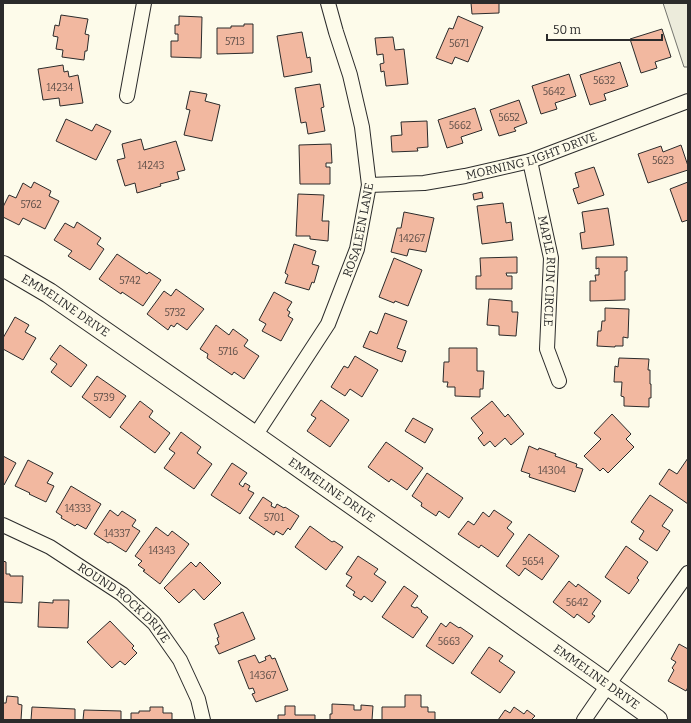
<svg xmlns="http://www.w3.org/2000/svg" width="691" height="723" viewBox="0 0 691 723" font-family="Bitter,serif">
<rect width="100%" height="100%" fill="#fdfbea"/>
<polygon fill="#ecebdb" stroke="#74746e" points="663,3 688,3 688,67 684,67"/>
<g fill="#f2b8a0" stroke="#2b2b2b">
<polygon points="471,3 499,3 499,13 472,14"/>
<polygon points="61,15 88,19 85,34 89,35 87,51 85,51 84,60 62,57 63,50 56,49 58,37 53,36 55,25 59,26"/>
<polygon points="179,16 202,17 201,58 171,57 171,41 178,41 178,34 175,34 175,25 179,25"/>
<polygon points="458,16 483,27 468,62 455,57 452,64 436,58 449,28 453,29"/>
<polygon points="244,24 253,24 253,53 217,54 217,28 231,28 231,26 244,26"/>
<polygon points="662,29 671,57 655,62 657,68 641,73 630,39"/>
<polygon points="302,32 307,58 310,57 312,72 284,77 277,36"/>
<polygon points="393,37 395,50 404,49 408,84 386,86 384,71 381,72 380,64 384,63 383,54 377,55 375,38"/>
<polygon points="620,62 628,86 604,94 606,100 590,105 580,75"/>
<polygon points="63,65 64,72 68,71 69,77 78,75 83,103 60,106 59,98 43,100 38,69"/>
<polygon points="569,74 576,96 555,103 557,109 541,114 532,86"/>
<polygon points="320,84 324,107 321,108 325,131 308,134 306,122 301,123 295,88"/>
<polygon points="190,91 207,94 205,101 220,105 212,141 184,135 190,110 186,109"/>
<polygon points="519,100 527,123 514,128 516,131 499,136 490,110"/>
<polygon points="475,108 482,130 461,137 463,143 447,148 438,120"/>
<polygon points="66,119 92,131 96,124 111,131 96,160 56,141"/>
<polygon points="427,121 428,147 417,148 418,151 392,152 391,136 402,135 401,122"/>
<polygon points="141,139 144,150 176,141 185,170 177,172 179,179 160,184 161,186 137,193 135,183 125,186 117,160 125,158 122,144"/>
<polygon points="331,144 332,163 326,163 326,167 330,167 330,184 300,184 299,145"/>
<polygon points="681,145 688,166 688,170 648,183 638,154 661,146 663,152"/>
<polygon points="594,167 604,195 578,204 573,189 579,187 575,173"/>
<polygon points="34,182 51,191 49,196 59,201 45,229 23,218 19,225 3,217 3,207 9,195 16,198 23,183 31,188"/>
<polygon points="688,182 688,220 682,222 670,189"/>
<polygon points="482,192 483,198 474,200 473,194"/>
<polygon points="298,194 324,195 322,221 329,221 328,241 310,239 310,236 296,236"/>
<polygon points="503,203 506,223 511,222 513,240 482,244 477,206"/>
<polygon points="608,208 614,245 582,249 580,233 585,232 582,212"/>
<polygon points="404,212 434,218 426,252 409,249 407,256 391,252 397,228 401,228"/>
<polygon points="77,222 101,238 97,244 104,249 90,270 68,256 72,251 54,240 65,223 74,228"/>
<polygon points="294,244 316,251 312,264 319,266 314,283 312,282 309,290 285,283 288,275 285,273"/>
<polygon points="117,254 147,274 149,272 161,280 143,306 122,292 121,294 99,279"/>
<polygon points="517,257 517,273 506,273 507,276 512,276 512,289 476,289 476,276 481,276 480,258"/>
<polygon points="596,257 627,257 627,271 625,271 625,300 590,301 590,281 596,281 595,275 599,275 599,268 596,269"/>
<polygon points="394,258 422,270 408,306 395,301 394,303 379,297"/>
<polygon points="176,289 204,309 187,330 177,323 174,327 171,325 168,330 147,314 164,291 171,296"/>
<polygon points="274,292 292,302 287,310 290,312 288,316 293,319 281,341 262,331 266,324 259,320"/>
<polygon points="489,299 512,301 512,312 518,312 516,336 499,335 499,326 487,325"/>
<polygon points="605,308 629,309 628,338 623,337 623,346 615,346 615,347 597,346 598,331 601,331 602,321 605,321"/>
<polygon points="385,313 407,321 397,348 406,351 402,362 363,347 370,331 377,334"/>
<polygon points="15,317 29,325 25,332 36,338 23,360 3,349 3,338"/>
<polygon points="216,325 229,335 233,329 248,340 244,346 259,356 244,379 234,372 232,375 207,358 208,354 200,349"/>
<polygon points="60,345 87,365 71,387 51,372 57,364 50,359"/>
<polygon points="449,348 477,348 477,371 484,371 483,389 480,389 480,397 455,396 455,387 447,387 448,382 443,382 444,362 449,362"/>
<polygon points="355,356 378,370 362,397 350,389 345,396 331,387 344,366 348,368"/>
<polygon points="619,358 649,359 648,370 650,370 650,384 651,384 651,398 649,398 649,407 624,406 624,397 621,396 622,382 614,382 615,366 618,367"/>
<polygon points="97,376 126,396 110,418 82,397"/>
<polygon points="321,400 349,420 330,447 307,431 316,418 311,415"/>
<polygon points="140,401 153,411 149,417 170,433 155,453 120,427"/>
<polygon points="492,401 505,417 508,414 524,434 511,445 505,438 495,447 490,441 484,446 478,438 483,433 471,418"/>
<polygon points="612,414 631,434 626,439 634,447 608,473 603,468 600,471 584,456 601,439 594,433"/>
<polygon points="413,418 433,429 425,443 405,431"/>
<polygon points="181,432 201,447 197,453 212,464 194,489 164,468 175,453 169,449"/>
<polygon points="386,442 423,468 407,490 391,479 389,482 368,467"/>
<polygon points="529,446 538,450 539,448 556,454 555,456 577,464 576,467 583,469 575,492 529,477 530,474 521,471"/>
<polygon points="3,456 16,463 4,485 3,485"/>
<polygon points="688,458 688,504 659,484 669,469 677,474"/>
<polygon points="28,460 53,473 47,483 54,486 46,502 29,494 30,493 15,486"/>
<polygon points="232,463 247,473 239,484 243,487 245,483 250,486 248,490 254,493 240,514 211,495"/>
<polygon points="427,473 463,498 449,518 439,511 436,516 421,506 422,503 412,496"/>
<polygon points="71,486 101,504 86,529 77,524 75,526 61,518 62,516 56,512"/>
<polygon points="650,495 673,510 662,526 670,531 657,551 639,539 644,531 631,522"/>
<polygon points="263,497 272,503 271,506 275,508 277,504 284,508 285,507 299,516 290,530 288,528 283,535 276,531 274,535 249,518"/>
<polygon points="110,510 118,516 122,511 136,520 132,526 140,531 126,552 110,542 108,543 94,534"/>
<polygon points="494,510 512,522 507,528 514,534 498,557 481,545 479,548 458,534 468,521 474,525 483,512 489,517"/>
<polygon points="310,526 332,542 334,541 343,547 326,570 295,547"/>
<polygon points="156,527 168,536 172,531 189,544 160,584 143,571 145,570 138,565 142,561 135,556"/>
<polygon points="529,534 559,556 542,580 525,568 519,576 506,566"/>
<polygon points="626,546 648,562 637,578 639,580 629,594 605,577"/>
<polygon points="358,556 378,569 374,574 386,582 372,602 364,596 361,600 353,595 355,592 346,586 352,577 346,574"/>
<polygon points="3,561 6,562 6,574 10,574 10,576 23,576 22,603 3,602"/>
<polygon points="191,562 196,567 200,562 221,583 204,600 194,589 179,603 164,588"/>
<polygon points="569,581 576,587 578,584 601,601 592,614 595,616 589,623 577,614 574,618 553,602"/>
<polygon points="404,586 418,596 411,606 415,608 417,607 422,611 421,612 428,617 413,638 382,617"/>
<polygon points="53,600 69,600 68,628 38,627 39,602 53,603"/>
<polygon points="243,612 255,639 219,654 215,646 219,644 217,638 219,637 214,624"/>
<polygon points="110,621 134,646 132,648 137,653 125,665 120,661 112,668 87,642"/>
<polygon points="450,622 459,628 460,627 473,636 453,664 426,646 441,623 446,627"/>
<polygon points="679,644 688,649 688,687 686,691 668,681 674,670 672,668 676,662 671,659"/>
<polygon points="489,647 503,656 499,661 515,672 500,693 471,673"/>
<polygon points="255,655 259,663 266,660 265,657 270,655 272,659 275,658 288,690 256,702 252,694 255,693 253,688 249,689 238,661"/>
<polygon points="405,695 421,695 421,707 428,707 428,712 435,712 435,720 382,720 382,707 405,707"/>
<polygon points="7,696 18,697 18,704 22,705 21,720 3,720 3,703 6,703"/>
<polygon points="332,704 354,705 354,710 361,710 361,705 373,706 372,720 330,720 330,714 332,714"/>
<polygon points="285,706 295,706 295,715 315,715 315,720 278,720 278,715 285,715"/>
<polygon points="32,707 75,709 75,720 31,720"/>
<polygon points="150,707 163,707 163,713 172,713 172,720 131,720 131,713 139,713 139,711 150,711"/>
<polygon points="514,707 524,714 527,710 535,716 531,720 498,720 505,710 510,713"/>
<polygon points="84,710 121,711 121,720 83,720"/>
</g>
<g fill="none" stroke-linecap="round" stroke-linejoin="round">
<defs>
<g id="street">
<polyline points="127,96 144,3"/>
<path id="s1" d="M 530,161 L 551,258 L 547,349 L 559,381"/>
<path id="s2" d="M 369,185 L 424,183 L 465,176 L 530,161 L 688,101"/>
<path id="s3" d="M 255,436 L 328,324 L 357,249 L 369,185 L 362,127 L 350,75 L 336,32 L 328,3"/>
<path id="s4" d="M 3,525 L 50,547 L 122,594 L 154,623 L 180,660 L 198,699 L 203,720"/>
<polyline points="584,720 608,685 688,573"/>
</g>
<g id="secondary">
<path id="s5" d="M 3,266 L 49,293 L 255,436 L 590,672 L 657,720"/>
</g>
</defs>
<use href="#street" stroke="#2b2b2b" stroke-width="16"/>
<use href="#secondary" stroke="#2b2b2b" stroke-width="22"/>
<use href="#street" stroke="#fdfbea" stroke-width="14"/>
<use href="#secondary" stroke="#fdfbea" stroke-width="20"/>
</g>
<g text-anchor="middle" stroke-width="3" stroke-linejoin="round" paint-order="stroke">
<g font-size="10" fill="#5d4e48">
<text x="235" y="45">5713</text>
<text x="459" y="47">5671</text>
<text x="604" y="84">5632</text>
<text x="60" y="91">14234</text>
<text x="554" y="95">5642</text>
<text x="509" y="121">5652</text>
<text x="460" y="129">5662</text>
<text x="663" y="164">5623</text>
<text x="151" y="169">14243</text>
<text x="31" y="208">5762</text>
<text x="412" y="242">14267</text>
<text x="130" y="284">5742</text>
<text x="175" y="316">5732</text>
<text x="228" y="355">5716</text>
<text x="104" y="401">5739</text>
<text x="552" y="474">14304</text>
<text x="78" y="512">14333</text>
<text x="274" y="521">5701</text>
<text x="117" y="537">14337</text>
<text x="162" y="554">14343</text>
<text x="533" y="565">5654</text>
<text x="577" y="606">5642</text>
<text x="449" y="645">5663</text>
<text x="263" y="679">14367</text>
</g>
<g font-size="12" fill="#2b2b2b" stroke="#fdfbea">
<text dy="4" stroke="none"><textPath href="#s2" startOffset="166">MORNING LIGHT DRIVE</textPath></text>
<text dy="4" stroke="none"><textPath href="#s3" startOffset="233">ROSALEEN LANE</textPath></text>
<text dy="4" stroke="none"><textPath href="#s1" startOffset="112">MAPLE RUN CIRCLE</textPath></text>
<text dy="4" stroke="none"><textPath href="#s5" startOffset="74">EMMELINE DRIVE</textPath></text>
<text dy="4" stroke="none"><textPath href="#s5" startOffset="398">EMMELINE DRIVE</textPath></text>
<text dy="4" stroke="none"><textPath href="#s4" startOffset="145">ROUND ROCK DRIVE</textPath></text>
<text dy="4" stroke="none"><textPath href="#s5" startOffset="722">EMMELINE DRIVE</textPath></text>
</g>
</g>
<rect width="691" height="723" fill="none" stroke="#2b2b2b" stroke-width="8"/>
<path d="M547 34v6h115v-6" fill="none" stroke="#2b2b2b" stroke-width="2"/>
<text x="553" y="34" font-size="12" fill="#2b2b2b" stroke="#fdfbea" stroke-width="3" paint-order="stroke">50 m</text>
</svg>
